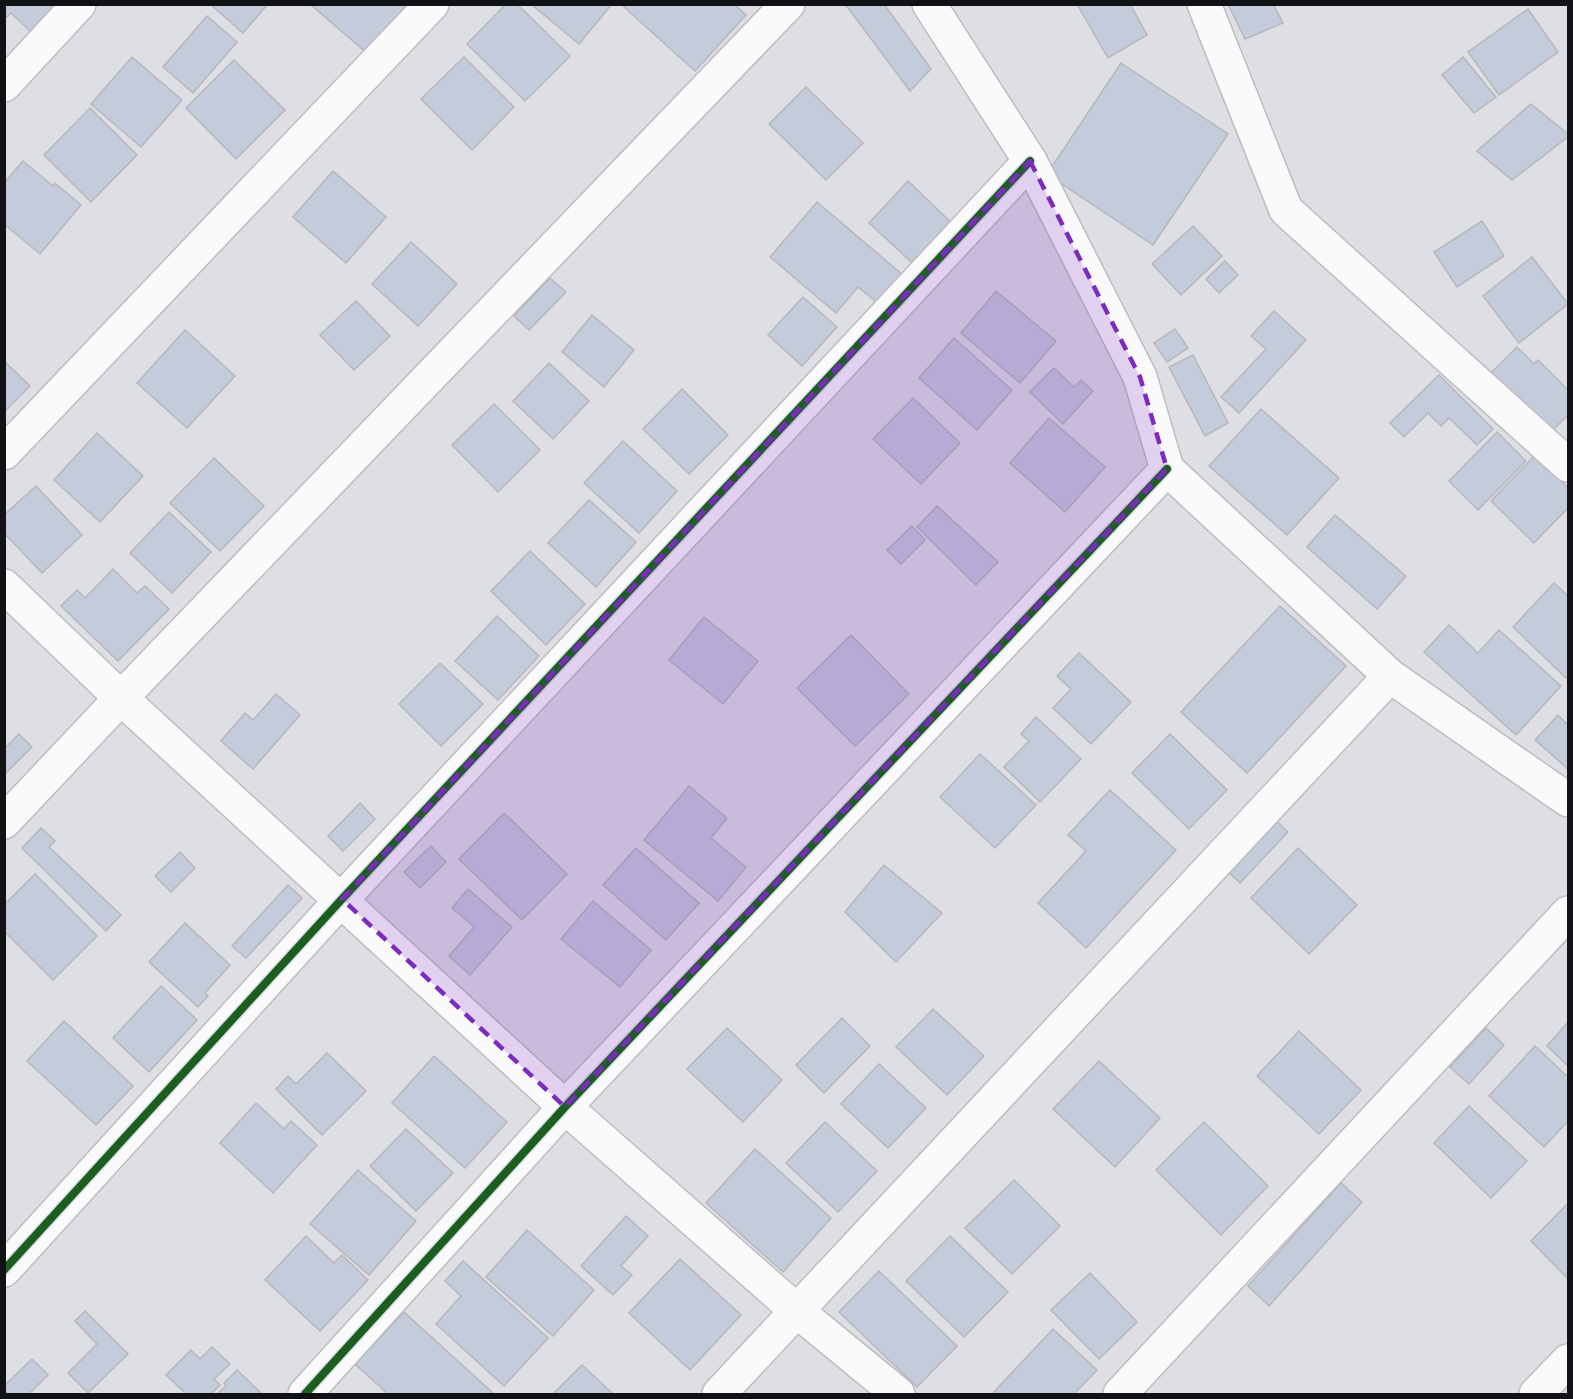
<svg xmlns="http://www.w3.org/2000/svg" width="1573" height="1399" viewBox="0 0 1573 1399" font-family="'Exo 2',sans-serif">
<rect width="100%" height="100%" fill="#dddfe4"/>
<g fill="#c4cbdb" stroke="#b6b7bb" stroke-width="1.5">
<polygon points="4,4 56,4 31,32 11,13 7,17 4,16"/>
<polygon points="210,4 268,4 243,33"/>
<polygon points="408,4 410,6 368,54 311,5"/>
<polygon points="506,4 517,4 570,56 525,101 467,44"/>
<polygon points="531,4 612,4 579,44"/>
<polygon points="626,4 734,4 746,15 695,71 624,7"/>
<polygon points="845,4 884,4 931,69 910,91"/>
<polygon points="1077,4 1130,4 1147,35 1108,58"/>
<polygon points="1228,4 1273,4 1283,23 1245,39"/>
<polygon points="1528,9 1558,52 1499,95 1468,52"/>
<polygon points="207,16 237,42 193,93 163,67"/>
<polygon points="132,57 182,100 141,147 91,104"/>
<polygon points="464,57 514,107 472,150 421,99"/>
<polygon points="1463,57 1496,97 1474,113 1442,75"/>
<polygon points="234,60 285,110 236,159 186,108"/>
<polygon points="1121,63 1228,134 1153,245 1047,174"/>
<polygon points="806,87 863,143 826,180 769,124"/>
<polygon points="1531,104 1568,134 1568,137 1512,180 1477,151"/>
<polygon points="90,108 137,155 91,202 44,155"/>
<polygon points="23,161 53,186 55,183 81,205 40,254 4,224 4,183"/>
<polygon points="333,171 386,217 346,263 293,217"/>
<polygon points="908,181 959,230 921,271 869,223"/>
<polygon points="817,202 903,275 879,304 858,287 836,313 770,257"/>
<polygon points="1482,221 1504,256 1457,287 1434,252"/>
<polygon points="1193,226 1222,256 1181,295 1152,264"/>
<polygon points="411,242 457,284 418,326 372,284"/>
<polygon points="1532,257 1568,304 1519,343 1483,296"/>
<polygon points="1225,261 1238,275 1219,293 1206,279"/>
<polygon points="550,278 566,292 529,330 514,316"/>
<polygon points="996,291 1056,341 1020,383 961,333"/>
<polygon points="803,297 837,327 802,366 768,335"/>
<polygon points="356,301 390,336 354,370 320,335"/>
<polygon points="1274,311 1306,340 1239,413 1221,397 1266,349 1251,336"/>
<polygon points="592,315 634,350 604,387 562,352"/>
<polygon points="1175,329 1188,348 1167,362 1154,343"/>
<polygon points="185,330 235,376 187,428 137,383"/>
<polygon points="954,338 1012,390 977,430 919,378"/>
<polygon points="1517,347 1534,364 1538,360 1568,390 1568,415 1551,432 1491,373"/>
<polygon points="1193,355 1228,423 1205,436 1169,367"/>
<polygon points="4,361 30,386 4,412"/>
<polygon points="549,363 589,401 553,439 513,401"/>
<polygon points="1054,368 1074,387 1081,380 1093,391 1063,424 1030,392"/>
<polygon points="1439,375 1493,429 1477,445 1449,418 1441,426 1428,413 1404,437 1390,423"/>
<polygon points="682,389 728,435 689,474 643,429"/>
<polygon points="913,398 960,443 921,484 873,439"/>
<polygon points="494,404 540,450 498,492 452,445"/>
<polygon points="1261,409 1339,478 1287,535 1209,466"/>
<polygon points="1049,418 1105,467 1065,512 1010,463"/>
<polygon points="1497,432 1526,461 1478,510 1449,481"/>
<polygon points="97,433 143,476 100,522 54,480"/>
<polygon points="623,441 677,491 639,533 584,483"/>
<polygon points="1535,455 1568,488 1568,508 1534,543 1491,501"/>
<polygon points="214,458 264,506 220,551 170,503"/>
<polygon points="36,486 82,535 42,573 4,533 4,515"/>
<polygon points="589,500 636,542 596,587 548,543"/>
<polygon points="937,506 998,562 976,585 917,527"/>
<polygon points="169,512 211,552 172,593 130,553"/>
<polygon points="1335,515 1406,576 1377,609 1307,547"/>
<polygon points="912,526 925,540 901,564 887,550"/>
<polygon points="530,551 585,604 546,645 491,591"/>
<polygon points="113,569 137,593 145,586 169,609 118,661 61,606 77,590 85,598"/>
<polygon points="1554,583 1568,596 1568,676 1566,678 1513,627"/>
<polygon points="1280,606 1346,666 1247,773 1181,712"/>
<polygon points="497,616 539,656 498,700 455,661"/>
<polygon points="704,617 758,661 723,704 669,660"/>
<polygon points="1449,625 1478,653 1499,630 1561,686 1516,735 1424,652"/>
<polygon points="851,635 909,694 855,746 797,688"/>
<polygon points="1079,653 1131,702 1091,744 1053,708 1071,689 1057,676"/>
<polygon points="440,663 483,704 441,746 399,704"/>
<polygon points="276,694 300,715 253,769 221,741 245,713 253,720"/>
<polygon points="1558,715 1568,725 1568,769 1535,740"/>
<polygon points="1036,717 1081,759 1040,802 1004,767 1029,741 1021,734"/>
<polygon points="19,734 32,747 4,775 4,749"/>
<polygon points="1170,734 1227,790 1189,829 1132,773"/>
<polygon points="980,754 1036,805 995,848 940,797"/>
<polygon points="689,786 727,818 711,838 746,867 718,901 644,840"/>
<polygon points="1110,790 1176,850 1086,948 1038,903 1086,851 1068,835"/>
<polygon points="360,803 375,819 343,851 328,836"/>
<polygon points="504,813 567,874 522,920 459,859"/>
<polygon points="1269,814 1288,832 1240,883 1221,865"/>
<polygon points="41,828 55,841 49,847 121,915 106,931 22,848"/>
<polygon points="431,846 446,862 420,888 404,872"/>
<polygon points="636,848 699,903 666,940 603,885"/>
<polygon points="1298,848 1357,905 1309,954 1251,898"/>
<polygon points="180,852 195,868 171,892 155,876"/>
<polygon points="884,865 942,913 896,962 845,912"/>
<polygon points="35,874 97,936 53,980 4,931 4,905"/>
<polygon points="288,885 302,898 246,958 232,946"/>
<polygon points="468,889 512,927 470,975 449,956 474,927 452,908"/>
<polygon points="593,901 651,950 620,987 561,939"/>
<polygon points="185,923 230,965 205,993 208,996 198,1007 149,962"/>
<polygon points="161,986 197,1020 149,1072 113,1038"/>
<polygon points="933,1009 984,1056 947,1095 896,1047"/>
<polygon points="842,1018 870,1046 824,1093 796,1065"/>
<polygon points="64,1021 133,1086 96,1125 27,1061"/>
<polygon points="1568,1022 1568,1066 1547,1046"/>
<polygon points="727,1028 782,1080 743,1122 687,1069"/>
<polygon points="1486,1028 1504,1045 1469,1084 1450,1067"/>
<polygon points="1299,1031 1361,1090 1319,1134 1257,1076"/>
<polygon points="1535,1046 1568,1077 1568,1121 1544,1147 1489,1096"/>
<polygon points="327,1053 366,1091 322,1135 276,1089 288,1076 296,1084"/>
<polygon points="434,1056 507,1122 465,1168 392,1103"/>
<polygon points="1099,1061 1160,1118 1115,1167 1053,1109"/>
<polygon points="879,1064 926,1108 888,1148 841,1104"/>
<polygon points="256,1103 284,1129 291,1121 317,1145 273,1193 220,1143"/>
<polygon points="1469,1106 1527,1161 1491,1198 1434,1143"/>
<polygon points="825,1122 877,1171 838,1212 786,1163"/>
<polygon points="1204,1122 1268,1186 1221,1235 1156,1170"/>
<polygon points="406,1129 453,1173 416,1211 370,1166"/>
<polygon points="755,1149 831,1218 783,1272 706,1203"/>
<polygon points="358,1170 416,1221 369,1275 310,1224"/>
<polygon points="1014,1180 1060,1226 1012,1274 965,1228"/>
<polygon points="1341,1183 1362,1202 1269,1306 1248,1286"/>
<polygon points="1568,1203 1568,1279 1531,1241"/>
<polygon points="626,1216 648,1236 621,1266 632,1275 613,1295 581,1266"/>
<polygon points="527,1230 594,1290 553,1336 486,1277"/>
<polygon points="306,1236 334,1263 342,1255 368,1280 320,1331 265,1280"/>
<polygon points="950,1236 1008,1292 964,1337 906,1281"/>
<polygon points="680,1259 741,1315 690,1370 629,1313"/>
<polygon points="463,1261 548,1338 504,1386 436,1324 461,1296 445,1281"/>
<polygon points="879,1271 957,1346 917,1387 839,1312"/>
<polygon points="1090,1273 1137,1322 1099,1359 1051,1310"/>
<polygon points="85,1311 128,1354 88,1393 68,1373 97,1344 75,1321"/>
<polygon points="404,1312 494,1394 388,1394 355,1364"/>
<polygon points="1053,1329 1097,1370 1074,1394 992,1394"/>
<polygon points="212,1347 230,1364 214,1379 220,1385 211,1394 186,1394 166,1375 191,1350 200,1359"/>
<polygon points="32,1359 48,1375 29,1394 9,1394 4,1390 4,1386"/>
<polygon points="582,1365 613,1394 553,1394"/>
<polygon points="237,1370 262,1394 217,1394 226,1386 224,1383"/>
</g>
<g fill="none" stroke-linecap="round" stroke-linejoin="round">
<defs>
<g id="minor">
<polyline points="929,4 1030,161 1140,377 1167,469 1390,676 1568,800"/>
<polyline points="1204,4 1286,210 1568,465"/>
<polyline points="4,85 79,4"/>
<polyline points="4,453 432,4"/>
<polyline points="4,586 121,698 565,1107 797,1311 898,1394"/>
<polyline points="4,822 121,698 788,4"/>
<polyline points="4,1270 342,899 1030,161"/>
<polyline points="305,1394 565,1107 1167,469"/>
<polyline points="719,1394 1390,676"/>
<polyline points="1120,1394 1568,913"/>
<polyline points="1536,1394 1568,1361"/>
</g>
</defs>
<use href="#minor" stroke="#bcbdc1" stroke-width="36"/>
<use href="#minor" stroke="#fafafb" stroke-width="33"/>
<defs>
<g id="cycleway">
<polyline points="4,1270 342,899 1030,161"/>
<polyline points="305,1394 565,1107 1167,469"/>
</g>
</defs>
<use href="#cycleway" stroke="#dadee7" stroke-width="11"/>
<use href="#cycleway" stroke="#1b5e20" stroke-width="8"/>
</g>
<path fill="#7b2cbf" fill-opacity="0.2" stroke="#7b2cbf" stroke-width="4.5" stroke-dasharray="12 8" stroke-linejoin="round" d="M 1030,161 L 1140,377 L 1167,469 L 565,1107 L 342,899 Z"/>
<rect width="1573" height="1399" fill="none" stroke="#111215" stroke-width="12"/>
</svg>
